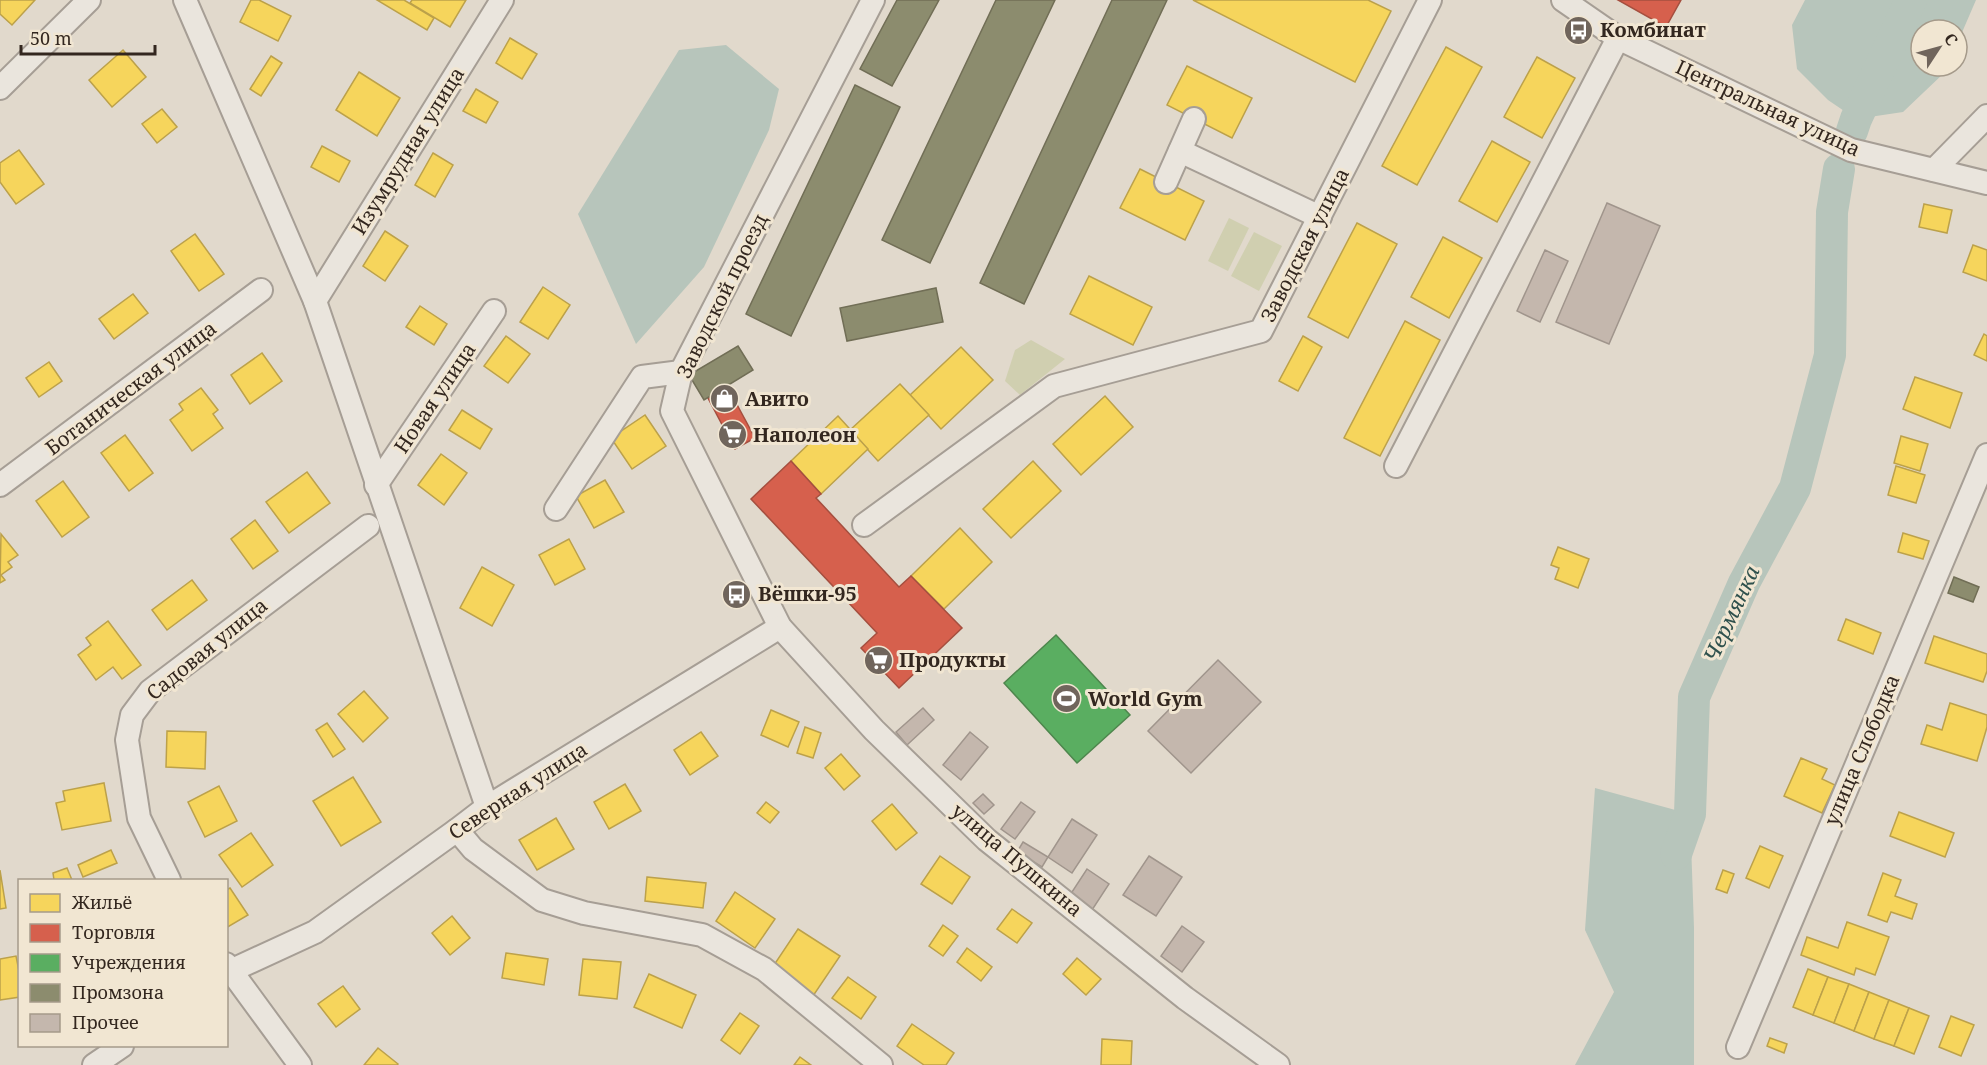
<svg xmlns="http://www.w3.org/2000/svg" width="1987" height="1065" viewBox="0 0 1987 1065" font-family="'Noto Serif',serif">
<rect width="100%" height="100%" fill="#e1d9cc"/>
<g fill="#d0cfb0">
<polygon points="1229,218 1249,228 1228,271 1208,261"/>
<polygon points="1254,232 1282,246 1259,291 1231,276"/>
<polygon points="1031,340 1065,359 1020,395 1005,381 1015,350"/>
</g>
<g fill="#b7c5bb">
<polygon points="1805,0 1976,0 1957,44 1957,30 1921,30 1921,66 1947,66 1944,73 1903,112 1856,119 1828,100 1797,69 1792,25"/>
<polygon points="726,45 779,89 769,130 704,267 636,344 578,214 679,50"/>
<polygon points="1595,788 1690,814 1694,928 1694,1065 1575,1065 1614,992 1585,930"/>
</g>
<g fill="#f6d55c" stroke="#bca14a" stroke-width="1.5">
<polygon points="0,0 35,0 12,25 0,14"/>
<polygon points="251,0 259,0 291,16 278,41 240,22"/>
<polygon points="377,0 404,0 434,18 427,30"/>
<polygon points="412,0 466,0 450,27 410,3"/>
<polygon points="1193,0 1368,0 1391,11 1355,82"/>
<polygon points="510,38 537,54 522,79 496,63"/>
<polygon points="1446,47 1482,67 1417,185 1382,166"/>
<polygon points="123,50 146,77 112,107 89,80"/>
<polygon points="271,56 282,63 261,96 250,89"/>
<polygon points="1537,57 1575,78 1542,138 1504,117"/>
<polygon points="1187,66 1252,98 1232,138 1167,105"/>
<polygon points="359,72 400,98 377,136 336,110"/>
<polygon points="476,89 498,102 486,123 463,111"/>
<polygon points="162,109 177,127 157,143 142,124"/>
<polygon points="1492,141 1530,162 1497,222 1459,201"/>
<polygon points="322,146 350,161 339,182 311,167"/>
<polygon points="19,150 44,184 16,204 0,182 0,163"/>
<polygon points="433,153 453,165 435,197 415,185"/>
<polygon points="1140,169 1204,201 1185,240 1120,208"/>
<polygon points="1924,204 1952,210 1947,233 1919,227"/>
<polygon points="1357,223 1397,244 1348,338 1308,317"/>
<polygon points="385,231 408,246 385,281 363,266"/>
<polygon points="195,234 224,274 199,291 171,251"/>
<polygon points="1443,237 1482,258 1449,318 1411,297"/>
<polygon points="1973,245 1987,250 1987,281 1963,272"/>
<polygon points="1089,276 1152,307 1133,345 1070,314"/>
<polygon points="543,287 570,305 548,339 520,322"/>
<polygon points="133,294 148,313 114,339 99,319"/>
<polygon points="420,306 447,324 434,345 406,327"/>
<polygon points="1405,321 1440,340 1380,456 1344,438"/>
<polygon points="1984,334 1987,336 1987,361 1974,355"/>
<polygon points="506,336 530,354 508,383 484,366"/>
<polygon points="1303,336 1322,347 1298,391 1279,381"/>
<polygon points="961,347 993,380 941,429 910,395"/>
<polygon points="262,353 282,381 250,404 231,375"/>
<polygon points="49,362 62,381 39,397 26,378"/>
<polygon points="1915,377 1962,393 1950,428 1903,409"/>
<polygon points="900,384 929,415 878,461 850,430"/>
<polygon points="201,388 218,410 213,414 223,428 192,451 170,420 183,410 179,404"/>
<polygon points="1105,396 1133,427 1081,475 1053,444"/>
<polygon points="462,410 492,429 480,449 449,430"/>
<polygon points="645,415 666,446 632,469 611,438"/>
<polygon points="838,416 868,449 821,494 791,461"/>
<polygon points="125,435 153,473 129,491 101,453"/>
<polygon points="1901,436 1928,444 1920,471 1894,463"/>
<polygon points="441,454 467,473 444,505 418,485"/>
<polygon points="1033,461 1061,491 1011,538 983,509"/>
<polygon points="1896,466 1925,475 1916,503 1888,495"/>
<polygon points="307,472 330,503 289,533 266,502"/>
<polygon points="605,480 624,512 594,528 576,496"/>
<polygon points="63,481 89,517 62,537 36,501"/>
<polygon points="255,520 278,551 253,569 231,539"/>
<polygon points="960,528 992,562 944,609 911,576"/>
<polygon points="1903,533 1929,541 1923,559 1898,552"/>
<polygon points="1,534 18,555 8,562 12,567 1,575 5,580 0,583"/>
<polygon points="569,539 585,569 555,585 539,555"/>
<polygon points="1558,547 1589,559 1578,588 1555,579 1559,568 1551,565"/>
<polygon points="482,567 514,585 492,626 460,608"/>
<polygon points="192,580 207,600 167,630 152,610"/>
<polygon points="1846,619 1881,633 1873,654 1838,640"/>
<polygon points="108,621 141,665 122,679 113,667 96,680 78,655 91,645 86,638"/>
<polygon points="1934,636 1987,654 1987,671 1983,682 1925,663"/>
<polygon points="364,691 388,718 363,742 338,714"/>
<polygon points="1950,703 1987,715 1987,727 1977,761 1921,744 1927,725 1942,730"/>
<polygon points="771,710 799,722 788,747 761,735"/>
<polygon points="327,723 345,749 333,757 316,730"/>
<polygon points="805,727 821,733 813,758 797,753"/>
<polygon points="167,731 206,732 205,769 166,767"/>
<polygon points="701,732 718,756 690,775 674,750"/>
<polygon points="841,754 860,776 844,790 825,768"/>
<polygon points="1801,758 1827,769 1822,779 1835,785 1822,813 1784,796"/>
<polygon points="353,777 381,822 341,846 313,801"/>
<polygon points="104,783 111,821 62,830 56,803 65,801 63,791"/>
<polygon points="625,784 641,811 609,829 594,802"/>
<polygon points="219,786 237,821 205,837 188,802"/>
<polygon points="766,802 779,812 770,823 757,813"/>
<polygon points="892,804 917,833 896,850 872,821"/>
<polygon points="1899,812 1954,833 1945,857 1890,836"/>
<polygon points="556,818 574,849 537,870 519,840"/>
<polygon points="251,833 273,865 242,887 219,855"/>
<polygon points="1760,846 1783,856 1769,888 1746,878"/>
<polygon points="111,850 117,863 83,877 78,865"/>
<polygon points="940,856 970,877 952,904 921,884"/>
<polygon points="67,868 72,880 54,880 53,873"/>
<polygon points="0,870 6,908 0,909"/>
<polygon points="1723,870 1734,874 1727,893 1716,889"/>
<polygon points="1883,873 1901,880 1895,896 1917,904 1912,919 1891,912 1887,922 1868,915"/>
<polygon points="647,877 706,883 703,908 645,901"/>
<polygon points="230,888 248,915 226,928 226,890"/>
<polygon points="735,892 775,919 755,948 716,921"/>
<polygon points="1012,909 1032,923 1017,943 997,929"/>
<polygon points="452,916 470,938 450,955 432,933"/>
<polygon points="1847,922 1889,937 1875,975 1856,968 1854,975 1801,955 1807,937 1838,948"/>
<polygon points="943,925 958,936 943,956 929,946"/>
<polygon points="798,929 840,956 813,996 772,968"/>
<polygon points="967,948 992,967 981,981 957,962"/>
<polygon points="506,953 548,959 544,985 502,978"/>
<polygon points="16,956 20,976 20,997 0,1000 0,959"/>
<polygon points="1077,958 1101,979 1086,995 1063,974"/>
<polygon points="583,959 621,962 617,999 579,995"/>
<polygon points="1808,969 1828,977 1813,1015 1793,1007"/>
<polygon points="649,974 696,995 682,1028 634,1007"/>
<polygon points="848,977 876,997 861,1019 832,998"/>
<polygon points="1828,977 1849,984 1834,1023 1813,1015"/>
<polygon points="1849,984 1869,992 1854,1031 1834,1023"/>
<polygon points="343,986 360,1009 336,1027 318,1004"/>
<polygon points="1869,992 1889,1000 1874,1039 1854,1031"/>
<polygon points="1889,1000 1909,1008 1894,1046 1874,1039"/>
<polygon points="1909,1008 1929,1016 1914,1054 1894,1046"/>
<polygon points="740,1013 759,1026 740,1054 721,1040"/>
<polygon points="1951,1016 1974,1025 1961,1056 1939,1047"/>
<polygon points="912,1024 954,1053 946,1065 924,1065 897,1046"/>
<polygon points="1770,1038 1787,1044 1784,1053 1767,1046"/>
<polygon points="1102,1039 1132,1041 1131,1065 1101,1065"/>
<polygon points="378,1048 398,1064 397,1065 364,1065"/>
<polygon points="800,1057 811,1065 794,1065"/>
</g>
<g fill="#d6604d" stroke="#a54f3f" stroke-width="1.5">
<polygon points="1618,0 1681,0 1666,27"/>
<polygon points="728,388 755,438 735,449 708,398"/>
<polygon points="791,461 821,494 816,498 899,587 911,576 962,628 899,688 861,648 877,633 751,499"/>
</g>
<polygon fill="#5aae61" stroke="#4e864d" stroke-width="1.5" points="1056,635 1130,715 1077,763 1004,683"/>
<g fill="#8c8c6e" stroke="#716e56" stroke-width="1.5">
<polygon points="897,0 939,0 892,86 860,69"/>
<polygon points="996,0 1055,0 930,263 882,240"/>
<polygon points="1112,0 1167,0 1024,304 980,283"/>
<polygon points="855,85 900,107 791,336 746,314"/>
<polygon points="936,288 943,322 847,341 840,308"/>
<polygon points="738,346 753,370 704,400 689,375"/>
<polygon points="1954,577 1979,587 1973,602 1948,593"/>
</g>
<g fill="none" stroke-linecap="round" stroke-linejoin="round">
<g stroke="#b7c5bb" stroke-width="32">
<polyline points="1852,131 1856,119 1911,0"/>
<polyline points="1676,854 1690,814 1694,697 1744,583 1795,488 1830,355 1832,212 1839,169"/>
</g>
</g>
<g fill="#c4b7ad" stroke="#a0958c" stroke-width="1.5">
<polygon points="1607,203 1660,226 1609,344 1556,322"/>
<polygon points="1545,250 1568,261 1540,322 1517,311"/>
<polygon points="1218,660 1261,702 1191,773 1148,731"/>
<polygon points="923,708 934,720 907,745 896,732"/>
<polygon points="970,732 988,747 961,780 943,765"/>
<polygon points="983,794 994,805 984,814 973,803"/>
<polygon points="1021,802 1035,812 1015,839 1001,829"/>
<polygon points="1072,819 1097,835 1072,873 1048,857"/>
<polygon points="1023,842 1048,857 1042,867 1017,852"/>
<polygon points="1149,856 1182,877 1156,916 1123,895"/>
<polygon points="1087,869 1109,884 1092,910 1070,895"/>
<polygon points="1182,926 1204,942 1182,972 1161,956"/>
</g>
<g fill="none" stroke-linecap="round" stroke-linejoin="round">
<defs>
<g id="minor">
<polyline points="185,0 315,301 487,807"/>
<polyline points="873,0 681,372 672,411 780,627 874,730 987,840 1185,998 1278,1065"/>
<polyline points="1563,0 1618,38 1851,150 1987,183"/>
<polyline points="0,88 89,0"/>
<polyline points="1180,151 1320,217"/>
<polyline points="1934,170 1987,116"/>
<polyline points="1166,182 1194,119"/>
<polyline points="315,301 502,0"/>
<polyline points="1396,466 1618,38"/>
<polyline points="0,485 261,290"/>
<polyline points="376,485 494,311"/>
<polyline points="556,509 642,377 681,372"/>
<polyline points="864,525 1054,386 1261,331 1430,0"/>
<polyline points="457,830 473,849 542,900 584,913 702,935 764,969 881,1065"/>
<polyline points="169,880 139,818 127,740 132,715 150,691 368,526"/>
<polyline points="226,964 300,1065"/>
<polyline points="226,973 315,932 457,830 487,807 780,627"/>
<polyline points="1738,1047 1987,455"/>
<polyline points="94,1065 122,1046"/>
</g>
</defs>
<use href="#minor" stroke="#a69e95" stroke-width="26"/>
<use href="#minor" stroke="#eae5dd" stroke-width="22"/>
</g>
<defs>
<symbol id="bus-disc" viewBox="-11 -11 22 22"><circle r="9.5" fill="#70655c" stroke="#f1e6d2"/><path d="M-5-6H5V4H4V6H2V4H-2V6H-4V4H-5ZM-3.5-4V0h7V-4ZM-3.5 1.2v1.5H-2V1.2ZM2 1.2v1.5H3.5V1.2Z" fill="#fff"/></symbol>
<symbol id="shop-disc" viewBox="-11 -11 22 22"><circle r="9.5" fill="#70655c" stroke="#f1e6d2"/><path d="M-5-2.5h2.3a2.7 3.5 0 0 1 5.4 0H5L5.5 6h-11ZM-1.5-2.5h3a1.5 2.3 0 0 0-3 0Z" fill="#fff"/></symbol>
<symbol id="supermarket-disc" viewBox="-11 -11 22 22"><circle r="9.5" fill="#70655c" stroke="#f1e6d2"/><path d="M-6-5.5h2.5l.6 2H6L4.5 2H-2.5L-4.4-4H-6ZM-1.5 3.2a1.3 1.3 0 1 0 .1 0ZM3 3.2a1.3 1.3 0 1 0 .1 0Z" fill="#fff"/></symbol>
<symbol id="stadium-disc" viewBox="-11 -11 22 22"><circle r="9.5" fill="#70655c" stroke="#f1e6d2"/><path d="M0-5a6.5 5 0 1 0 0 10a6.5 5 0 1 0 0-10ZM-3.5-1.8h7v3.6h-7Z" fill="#fff"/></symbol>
</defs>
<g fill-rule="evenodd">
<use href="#bus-disc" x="1562" y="14" width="33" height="33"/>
<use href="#shop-disc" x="708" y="382" width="33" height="33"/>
<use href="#supermarket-disc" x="716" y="418" width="33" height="33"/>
<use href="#bus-disc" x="720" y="578" width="33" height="33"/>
<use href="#supermarket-disc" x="862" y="644" width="33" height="33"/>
<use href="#stadium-disc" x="1050" y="682" width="33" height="33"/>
</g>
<g text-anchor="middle" stroke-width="6" stroke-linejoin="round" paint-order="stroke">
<g font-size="20" font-weight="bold" fill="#33271f" stroke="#f1e6d2" text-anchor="start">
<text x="1600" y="37">Комбинат</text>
<text x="745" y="406">Авито</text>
<text x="753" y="442">Наполеон</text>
<text x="758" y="601">Вёшки-95</text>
<text x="899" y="667">Продукты</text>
<text x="1088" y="706">World Gym</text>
</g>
<g font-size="20" fill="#33271f" stroke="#f1e6d2">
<text transform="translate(1768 108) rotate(25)" y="7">Центральная улица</text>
<text transform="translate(408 151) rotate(-58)" y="7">Изумрудная улица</text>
<text transform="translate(1305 245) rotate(-63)" y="7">Заводская улица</text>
<text transform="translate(722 296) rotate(-64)" y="7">Заводской проезд</text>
<text transform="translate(131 388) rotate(-37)" y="7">Ботаническая улица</text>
<text transform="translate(435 398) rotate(-56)" y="7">Новая улица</text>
<text transform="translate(207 649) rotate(-39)" y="7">Садовая улица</text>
<text transform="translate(1862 750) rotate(-67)" y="7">улица Слободка</text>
<text transform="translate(518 791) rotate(-33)" y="7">Северная улица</text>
<text transform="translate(1017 860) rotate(40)" y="7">улица Пушкина</text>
</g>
<g font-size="21" font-style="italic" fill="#2f514d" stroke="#f1e6d2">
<text transform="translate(1732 614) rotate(-65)" y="7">Чермянка</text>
</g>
</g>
<rect x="18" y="879" width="210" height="168" fill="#f1e6d2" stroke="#a59a8a" stroke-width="1.5"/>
<rect x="30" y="894" width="30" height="18" fill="#f6d55c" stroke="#a59a8a" stroke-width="1.5"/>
<text x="72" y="909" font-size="18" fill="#33271f">Жильё</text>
<rect x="30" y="924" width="30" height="18" fill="#d6604d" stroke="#a59a8a" stroke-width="1.5"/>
<text x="72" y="939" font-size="18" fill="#33271f">Торговля</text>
<rect x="30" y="954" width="30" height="18" fill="#5aae61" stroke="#a59a8a" stroke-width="1.5"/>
<text x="72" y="969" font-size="18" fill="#33271f">Учреждения</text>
<rect x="30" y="984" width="30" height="18" fill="#8c8c6e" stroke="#a59a8a" stroke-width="1.5"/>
<text x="72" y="999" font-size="18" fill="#33271f">Промзона</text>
<rect x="30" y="1014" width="30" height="18" fill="#c4b7ad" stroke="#a59a8a" stroke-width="1.5"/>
<text x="72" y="1029" font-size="18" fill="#33271f">Прочее</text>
<g transform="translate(1939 48) rotate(54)"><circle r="28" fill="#f1e6d2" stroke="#a59a8a" stroke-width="1.5"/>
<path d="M0-4.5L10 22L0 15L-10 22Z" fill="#70655c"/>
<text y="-9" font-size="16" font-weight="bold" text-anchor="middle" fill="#33271f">С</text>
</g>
<path d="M21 45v9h134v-9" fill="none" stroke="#33271f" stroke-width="3"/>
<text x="30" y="45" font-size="18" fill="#33271f" stroke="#f1e6d2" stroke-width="4.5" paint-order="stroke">50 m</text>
</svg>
